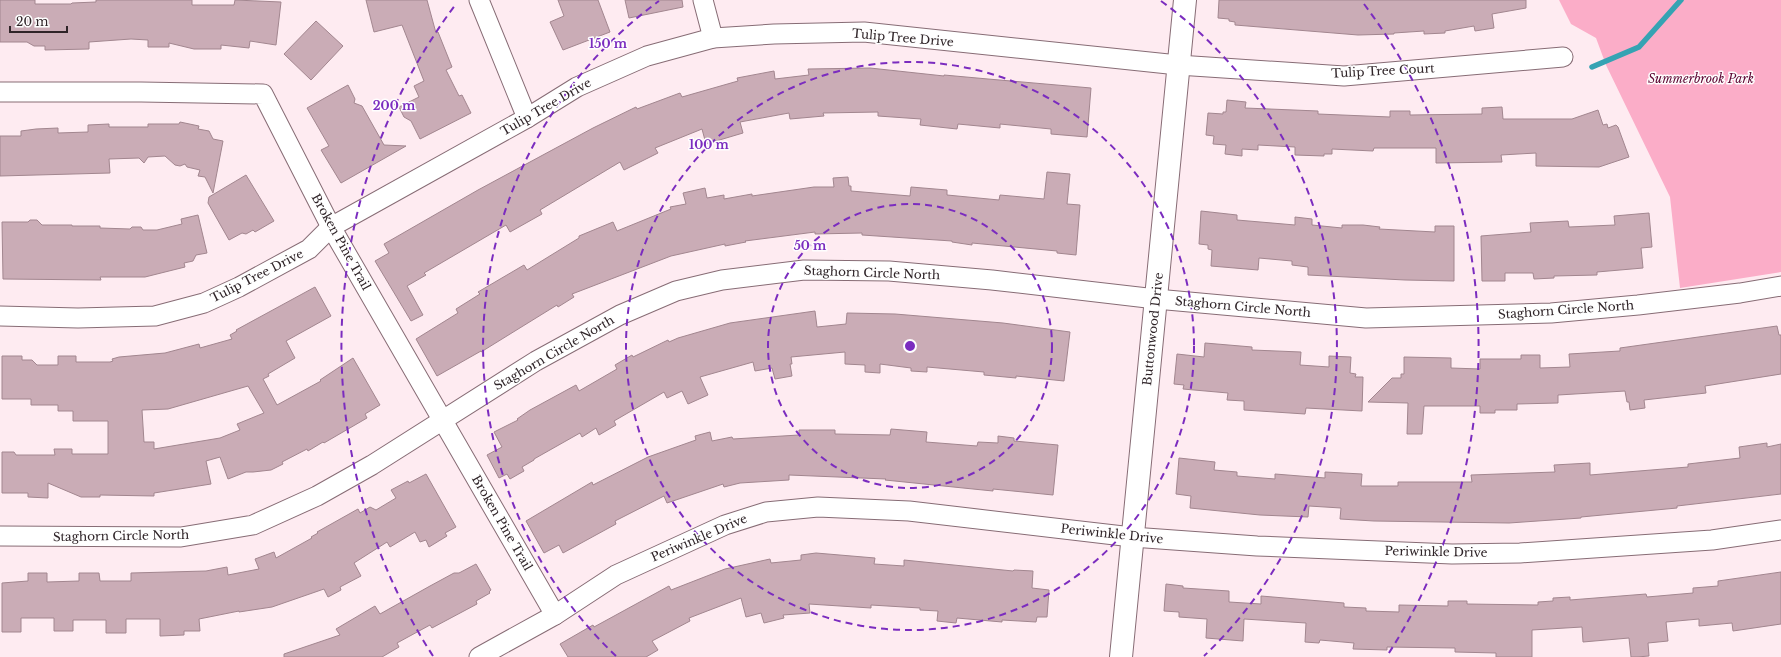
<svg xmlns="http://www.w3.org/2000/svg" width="1781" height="657" viewBox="0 0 1781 657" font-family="'Libre Baskerville',serif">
<rect width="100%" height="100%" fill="#feebf1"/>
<polygon fill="#fbadc8" points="1559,0 1781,0 1781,272 1680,288 1670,197 1606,65 1596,38 1571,24"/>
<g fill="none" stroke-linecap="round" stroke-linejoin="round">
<polyline stroke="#35a3b3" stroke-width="5.5" points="1592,67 1639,47 1681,0"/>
</g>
<g fill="#caacb6" stroke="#a2868f" fill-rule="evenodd">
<polygon points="0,0 35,0 35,4 71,4 72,3 96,2 96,0 192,0 192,5 234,5 235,0 281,2 276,45 250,41 249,48 221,45 221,49 194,49 169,43 169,47 148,47 148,40 131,39 89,42 89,49 45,50 45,46 34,46 27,42 0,42"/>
<polygon points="366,0 427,0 436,33 438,32 452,67 446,70 459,96 462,95 471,113 420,139 411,121 404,117 399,107 419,97 414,86 424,81 402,25 374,32"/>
<polygon points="558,0 598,0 610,32 563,50 550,22 564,16"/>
<polygon points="625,0 682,0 683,7 629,18"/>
<polygon points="1219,0 1526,0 1526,8 1492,14 1494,28 1475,31 1474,26 1445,31 1445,33 1424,34 1424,31 1394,33 1394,34 1358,35 1235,25 1235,22 1229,21 1229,19 1218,18"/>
<polygon points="316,21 343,46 311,80 284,54"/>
<polygon points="870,68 944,76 944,75 988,79 1091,88 1087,137 1051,134 1051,129 1000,124 1000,128 958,124 957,129 920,125 921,119 878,116 878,112 823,113 824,116 790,119 789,113 740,122 743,133 706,144 702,129 655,148 658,153 624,170 620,162 540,210 542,214 510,232 506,225 424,273 426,275 407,286 423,315 411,321 375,261 389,253 384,244 478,190 593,128 636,107 637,109 680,93 682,97 738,81 737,78 774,71 775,79 809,75 808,69"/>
<polygon points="348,85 355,99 354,103 362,106 384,145 406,146 341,183 321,150 329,146 307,108"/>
<polygon points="1227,100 1246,102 1245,108 1318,111 1318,114 1390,117 1390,111 1410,111 1410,115 1482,114 1482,108 1502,107 1503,119 1572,119 1598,110 1603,125 1607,124 1608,128 1616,125 1618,127 1629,157 1599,167 1536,166 1536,153 1501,155 1502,162 1436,163 1436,148 1374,148 1373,151 1332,149 1332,154 1324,154 1324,156 1295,155 1295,147 1258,145 1258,150 1242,149 1242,156 1225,154 1226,145 1213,144 1214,136 1206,135 1208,113 1223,114 1223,112 1226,112"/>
<polygon points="180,122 199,126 198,129 209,131 213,139 223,141 213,193 205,177 198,176 200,170 187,167 185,164 180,166 175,165 165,156 148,157 144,163 139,158 109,159 110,173 0,176 0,136 21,136 21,131 36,129 58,128 58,133 88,132 88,125 109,124 109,127 148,127 148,124 179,124"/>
<polygon points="1047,172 1070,174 1067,204 1080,205 1076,255 1057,253 1057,251 972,243 972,245 952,242 952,241 862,235 862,233 815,234 815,232 745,241 746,242 725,246 725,244 671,256 572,294 574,297 558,307 557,305 481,352 481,351 437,376 416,339 458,313 456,309 480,294 478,292 524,265 527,270 579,238 579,236 613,222 617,231 671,209 670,207 686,204 683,193 705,188 707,198 724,195 724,199 752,194 752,196 814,187 834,187 833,178 848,177 849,186 851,186 851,191 910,196 911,187 947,190 947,195 999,200 1000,195 1044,199"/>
<polygon points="246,175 274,221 255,232 253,230 246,234 242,233 229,240 208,203 209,197"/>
<polygon points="1201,211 1237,215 1237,220 1295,225 1295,217 1312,219 1312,225 1342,228 1342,225 1363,225 1380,227 1379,229 1435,232 1435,226 1454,226 1454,281 1405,280 1308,275 1308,267 1292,265 1292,261 1259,258 1258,270 1211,266 1212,250 1208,249 1208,245 1199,244"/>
<polygon points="1649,213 1652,247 1641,248 1643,268 1597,272 1597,275 1554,276 1554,278 1534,279 1533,273 1505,273 1505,281 1482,281 1481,236 1531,232 1530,223 1568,221 1569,227 1615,225 1614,216"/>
<polygon points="198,215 207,253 196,255 193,261 184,263 185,267 145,277 100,277 101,280 3,279 2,222 28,222 30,220 37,220 42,225 72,225 72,226 100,226 100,228 130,229 132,227 141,227 143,230 157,230 182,224 181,219"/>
<path d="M 315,287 L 331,316 L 286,341 L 295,358 L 268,374 L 269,376 L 263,379 L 277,405 L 321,381 L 320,380 L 353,358 L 380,405 L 365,414 L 367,418 L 324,443 L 323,442 L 308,451 L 307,449 L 282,462 L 283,464 L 271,470 L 253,472 L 246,472 L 228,479 L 220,457 L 206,461 L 211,484 L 154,493 L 154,496 L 100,495 L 100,497 L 81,497 L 48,483 L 48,498 L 28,497 L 28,493 L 2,493 L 2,452 L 14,452 L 16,455 L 55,455 L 54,449 L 72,449 L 72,454 L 108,454 L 108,421 L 73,421 L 73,411 L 58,411 L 58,405 L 31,405 L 31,399 L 2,399 L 2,356 L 22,356 L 22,360 L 32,360 L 37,365 L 58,365 L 58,356 L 76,356 L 76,362 L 110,362 L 113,361 L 112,359 L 119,357 L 165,353 L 199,344 L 200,348 L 232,339 L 230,335 L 237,331 L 236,330 ZM 248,386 L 264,413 L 237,424 L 240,430 L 220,438 L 154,449 L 154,442 L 144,442 L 142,410 L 168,409 Z"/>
<polygon points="815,311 817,327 846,324 847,313 895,314 1003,323 1070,332 1064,381 1016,376 1016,378 984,375 984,372 927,367 927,372 911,371 911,368 880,364 880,373 865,372 865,365 845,364 845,352 791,357 792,364 790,364 792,376 775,379 772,368 755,371 753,362 700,377 708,395 688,404 682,391 667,398 664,392 614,421 616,425 599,435 596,428 582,437 580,433 534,459 534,460 522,467 524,471 510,479 507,474 499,478 487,455 502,447 494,432 518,420 517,419 530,410 576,385 579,391 617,369 615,365 632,355 633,357 668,340 669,342 678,338 730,323"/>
<polygon points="1777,326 1779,335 1781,335 1781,374 1705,386 1706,393 1644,400 1645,408 1630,410 1629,402 1627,402 1625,391 1558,395 1558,403 1517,404 1517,410 1495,410 1495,413 1480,413 1480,406 1424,406 1422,434 1407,434 1408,403 1368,402 1392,378 1401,378 1401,374 1404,374 1404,357 1451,358 1451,368 1480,369 1480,359 1521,359 1521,355 1540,355 1540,368 1570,367 1569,354 1620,351 1620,348"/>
<polygon points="1205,343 1252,347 1252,350 1301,352 1300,365 1329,367 1329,356 1351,357 1350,373 1356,374 1355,377 1363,377 1362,411 1306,408 1305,414 1244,410 1244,401 1227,400 1228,393 1183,389 1184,385 1174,384 1177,354 1204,357"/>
<polygon points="891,429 927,432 926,442 977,446 978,442 998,443 998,436 1014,438 1014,441 1058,445 1053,495 993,489 993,491 973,489 885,480 886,479 789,475 789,480 740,483 724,487 723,484 667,503 664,496 615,521 616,524 563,553 559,545 544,553 526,521 592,482 593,485 648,457 696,440 695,436 710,432 712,441 732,437 733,439 799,435 799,430 835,430 835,434 890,435"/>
<polygon points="1767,443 1767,447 1781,444 1781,494 1677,506 1677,508 1581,517 1581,518 1509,523 1374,521 1340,519 1341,508 1309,506 1308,517 1260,515 1190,508 1191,496 1176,494 1179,458 1215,462 1214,470 1237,472 1237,476 1275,479 1275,474 1325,478 1325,472 1362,474 1361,486 1398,486 1398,482 1472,482 1471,475 1555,472 1554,465 1590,463 1590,475 1688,467 1688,464 1740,458 1739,447"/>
<polygon points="426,474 456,527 445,533 447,536 429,547 426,540 420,542 415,532 390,547 387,542 354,563 361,576 340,587 341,590 328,597 324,589 272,607 239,612 239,611 199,619 200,631 184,631 184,635 160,636 160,619 126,619 126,633 106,633 106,620 73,620 73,631 54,631 54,618 21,618 21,632 2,632 2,583 28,581 28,573 47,573 47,582 79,581 79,573 99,573 100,581 131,581 131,573 206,571 227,567 228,575 259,569 255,559 274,552 276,558 312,538 311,537 318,533 317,532 358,509 360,513 370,507 376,510 396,498 391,490 408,481 409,483"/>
<polygon points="816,553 875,558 874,564 904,566 904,560 1013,571 1014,570 1033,571 1032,588 1049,590 1047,617 1037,617 1036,622 1002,620 1002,622 957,618 956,623 937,621 938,611 920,610 920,608 871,605 871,608 809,604 810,613 783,615 784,618 764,623 761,613 746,617 741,598 689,618 690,621 652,641 658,650 646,657 568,657 560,644 593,625 594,627 669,586 671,590 725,569 770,559 771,563 801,560 801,555"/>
<polygon points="476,564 491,590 489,592 490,593 476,601 477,604 432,628 430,625 397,643 399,647 382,657 284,657 284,654 340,635 336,629 375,606 380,614 430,586 454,573 459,573"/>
<polygon points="1781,572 1781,624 1733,631 1732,623 1699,626 1699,619 1666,622 1668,641 1648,643 1649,656 1637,657 1631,657 1629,638 1583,642 1582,627 1532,630 1532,657 1496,657 1496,653 1455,652 1455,648 1387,647 1387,650 1353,649 1354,643 1320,640 1319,643 1305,642 1306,623 1244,619 1243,641 1206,638 1207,619 1179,617 1179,612 1164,611 1166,584 1183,586 1183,588 1229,591 1229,602 1261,604 1261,596 1344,603 1344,607 1366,608 1366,611 1399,612 1399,605 1448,606 1448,601 1467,601 1467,604 1538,605 1538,602 1553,601 1553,598 1570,597 1570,600 1646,594 1647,597 1693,593 1693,588 1718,586 1718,581"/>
</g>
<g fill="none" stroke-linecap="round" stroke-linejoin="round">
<defs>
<g id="minor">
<polyline points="479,0 527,118"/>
<polyline points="703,0 713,38"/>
<polyline points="0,92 141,92 263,94 331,227 555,615"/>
<polyline points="0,316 78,318 155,316 204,303 239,287 309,249 331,227 527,118 577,87 647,56 713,38 774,34 864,32 1178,65 1344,76 1563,57"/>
<polyline points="0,536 181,537 253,525 317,496 372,465 536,361 620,315 676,291 722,280 804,270 889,271 992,280 1156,299 1366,318 1551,313 1638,305 1740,293 1781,286"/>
<polyline points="479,657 555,615 616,575 725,525 766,512 818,507 909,511 1132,537 1257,546 1452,554 1520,553 1712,540 1781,530"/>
</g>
<polyline id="tertiary" points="1121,657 1185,0"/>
</defs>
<use href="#minor" stroke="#876c75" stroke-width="21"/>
<use href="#tertiary" stroke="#876c75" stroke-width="24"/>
<use href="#minor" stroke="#fff" stroke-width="19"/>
<use href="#tertiary" stroke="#fff" stroke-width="22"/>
</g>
<g fill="none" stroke="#7b2cbf" stroke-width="2" stroke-dasharray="7 5">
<circle cx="910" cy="346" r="142"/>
<circle cx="910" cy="346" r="284"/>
<path d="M616 656A427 427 0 0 1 659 1M1161 1A427 427 0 0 1 1204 656"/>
<path d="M433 656A569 569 0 0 1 456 4M1364 4A569 569 0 0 1 1387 656"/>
</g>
<g text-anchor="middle" stroke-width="3" stroke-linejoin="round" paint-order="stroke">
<g font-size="12" fill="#2f2428" stroke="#fefefe">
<text transform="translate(903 38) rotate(5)" y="4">Tulip Tree Drive</text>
<text transform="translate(1383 71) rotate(-3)" y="4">Tulip Tree Court</text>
<text transform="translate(546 107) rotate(-30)" y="4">Tulip Tree Drive</text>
<text transform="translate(341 242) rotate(61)" y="4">Broken Pine Trail</text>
<text transform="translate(872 273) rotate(2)" y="4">Staghorn Circle North</text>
<text transform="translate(257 276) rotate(-27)" y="4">Tulip Tree Drive</text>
<text transform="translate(1243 307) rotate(5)" y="4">Staghorn Circle North</text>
<text transform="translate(1566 310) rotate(-4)" y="4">Staghorn Circle North</text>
<text transform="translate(1153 329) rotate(-84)" y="4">Buttonwood Drive</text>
<text transform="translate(554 353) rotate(-30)" y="4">Staghorn Circle North</text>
<text transform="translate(502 523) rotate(60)" y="4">Broken Pine Trail</text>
<text transform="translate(1112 534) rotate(6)" y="4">Periwinkle Drive</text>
<text transform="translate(121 536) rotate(-1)" y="4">Staghorn Circle North</text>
<text transform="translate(699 538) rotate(-23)" y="4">Periwinkle Drive</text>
<text transform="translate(1436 552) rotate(1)" y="4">Periwinkle Drive</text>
</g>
<g font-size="12" font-style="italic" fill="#5e0633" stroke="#fefefe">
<text x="1701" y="83">Summerbrook Park</text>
</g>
</g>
<circle cx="910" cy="346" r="6" fill="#7b2cbf" stroke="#fefefe" stroke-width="2"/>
<g font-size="12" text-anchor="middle" font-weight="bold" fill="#7b2cbf" stroke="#fefefe" stroke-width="3" stroke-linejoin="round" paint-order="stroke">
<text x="608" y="48">150 m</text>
<text x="394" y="110">200 m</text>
<text x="709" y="149">100 m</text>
<text x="810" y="250">50 m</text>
</g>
<path d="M10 26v6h57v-6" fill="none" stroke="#2f2428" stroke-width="2"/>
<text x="16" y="26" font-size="12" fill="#2f2428" stroke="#fefefe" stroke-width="3" paint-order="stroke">20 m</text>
</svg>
